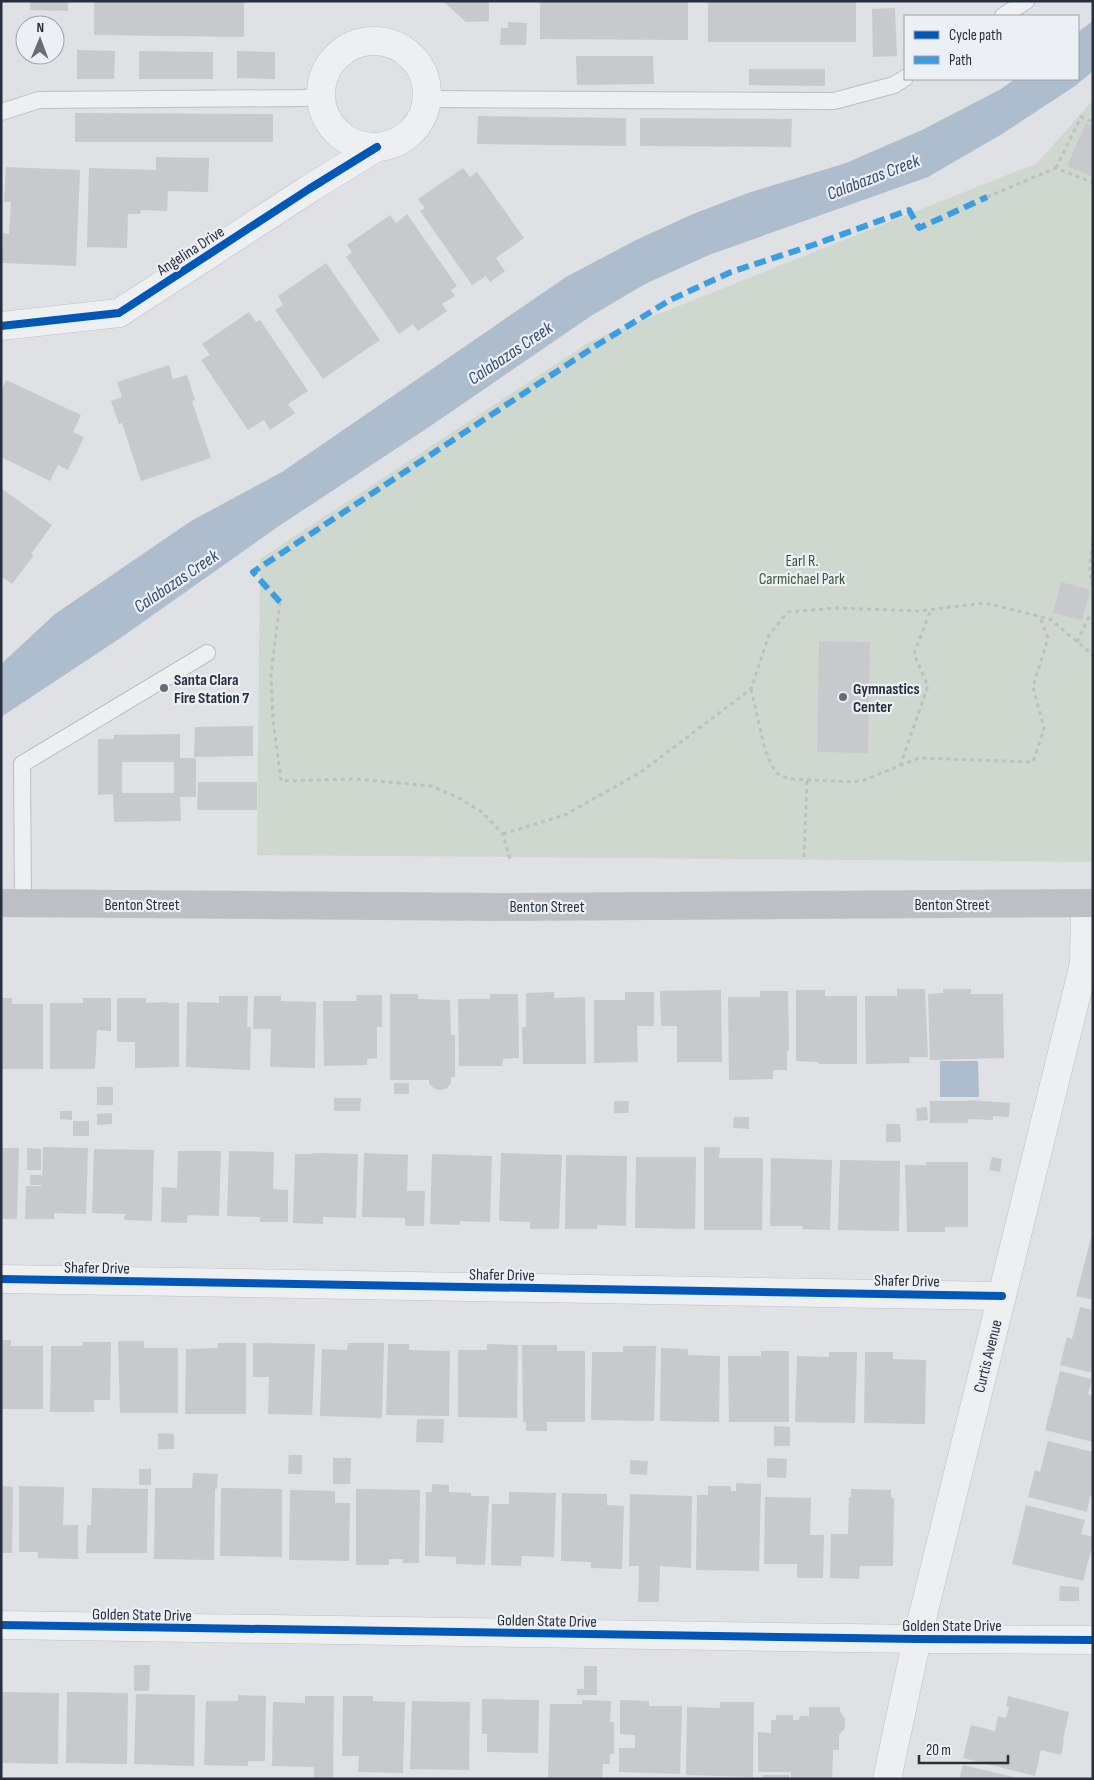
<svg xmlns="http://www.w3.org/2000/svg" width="1094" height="1780" viewBox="0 0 1094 1780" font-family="'Sofia Sans Condensed',sans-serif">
<rect width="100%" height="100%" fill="#dfe1e4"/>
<polygon fill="#cfd8cf" points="1093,100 1093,862 257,855 260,559 591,341 1037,163"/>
<g fill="#adbdce">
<polygon points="1093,21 1093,71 1075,86 1002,134 928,177 709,255 645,284 591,316 429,427 276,528 119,639 1,717 1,664 55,614 191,521 282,472 566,277 636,240 693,214 748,193 846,163 922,130 1001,89 1015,79 1078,79 1078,32"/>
<polygon points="940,1061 978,1061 979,1097 940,1097"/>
</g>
<g fill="#c7c9cc" fill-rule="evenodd">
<polygon points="30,1 68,1 68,11 30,10"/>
<polygon points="94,1 244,1 244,37 94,35"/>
<polygon points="443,1 489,1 489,21 466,22"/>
<polygon points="540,1 688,1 688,40 540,39"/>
<rect x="708" y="1" width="148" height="41"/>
<polygon points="895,8 897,56 873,57 872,9"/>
<polygon points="508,22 527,23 526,45 500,45 501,28 508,28"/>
<polygon points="77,50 115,51 114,79 77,79"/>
<polygon points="139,51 213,52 213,79 139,79"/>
<polygon points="237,51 275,52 275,79 237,78"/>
<polygon points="576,56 653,56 654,84 577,85"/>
<polygon points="749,69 825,69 825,86 749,85"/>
<polygon points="75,113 273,114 273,142 75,142"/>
<polygon points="478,116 626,118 626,146 477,144"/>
<polygon points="640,118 792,119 791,147 640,146"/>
<polygon points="1086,123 1093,126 1093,177 1067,166"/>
<polygon points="156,157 209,158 208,192 168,191 167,211 141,210 140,214 128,214 127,248 87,247 89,168 156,170"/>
<polygon points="6,167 80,170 76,266 2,263 3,233 9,234 11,202 4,202"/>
<polygon points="463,168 470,177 477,172 524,238 496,258 505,271 490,282 486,276 472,285 420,211 425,208 418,199"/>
<polygon points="407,214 457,286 451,290 455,296 442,304 447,311 418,331 413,324 399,334 346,257 352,252 347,245 390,215 396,223"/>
<polygon points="326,263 380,340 323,379 275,310 283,305 278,296"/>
<polygon points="249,312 256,322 260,320 308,391 288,404 295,413 270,430 264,420 248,430 201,360 210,355 202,344"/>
<polygon points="169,365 173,379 187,375 195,400 192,401 211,458 141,481 122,423 119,424 111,401 122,397 117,382"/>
<polygon points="6,380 81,415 73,432 84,437 68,470 58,465 50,481 1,457 1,391"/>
<polygon points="1,488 52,525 31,554 34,555 12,584 1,576"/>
<polygon points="1061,582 1090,590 1082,620 1053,613"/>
<polygon points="819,641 870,642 868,753 817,752"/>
<polygon points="253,726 253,756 194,757 195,727"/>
<path d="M 180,734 L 180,758 L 196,758 L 196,797 L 180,797 L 181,821 L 114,822 L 113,794 L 98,795 L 98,739 L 114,739 L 114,735 ZM 122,762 L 174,762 L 174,793 L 122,793 Z"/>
<polygon points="198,782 257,782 257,810 197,810"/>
<polygon points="897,989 925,989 928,1057 909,1057 910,1063 866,1064 865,996 897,996"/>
<polygon points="943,989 971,989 971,994 1003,994 1004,1058 930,1060 928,994 943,993"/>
<polygon points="721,990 722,1062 677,1062 677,1026 661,1026 660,991"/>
<polygon points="796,990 825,990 825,996 857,996 857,1064 819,1064 819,1062 796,1061"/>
<polygon points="760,991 788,991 789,1051 787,1051 787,1070 773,1070 773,1079 729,1080 728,997 760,997"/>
<polygon points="554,992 554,998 585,997 586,1064 523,1064 522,1027 526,1027 526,993"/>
<polygon points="625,992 654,992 654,1026 637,1026 638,1062 594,1063 594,1000 625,1000"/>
<polygon points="390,994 418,994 418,999 450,1000 451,1035 455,1035 455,1077 451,1077 451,1083 446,1089 440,1090 435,1089 429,1084 429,1080 390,1080"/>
<polygon points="490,994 518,994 519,1058 503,1059 502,1066 459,1066 458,999 490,999"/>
<polygon points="356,995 382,995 382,1027 377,1027 377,1058 367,1059 367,1065 324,1066 323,1001 357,1001"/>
<polygon points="219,996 248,996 247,1027 251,1027 250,1070 186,1067 187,1002 219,1003"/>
<polygon points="254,996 281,996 281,1001 316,1002 315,1068 270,1067 271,1029 253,1029"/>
<polygon points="1,998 12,998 12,1004 43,1004 43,1069 1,1069"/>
<polygon points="83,998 111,998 111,1031 97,1030 95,1069 50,1069 50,1003 83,1003"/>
<polygon points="117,998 146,998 146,1003 168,1002 168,1003 179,1003 179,1067 135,1068 135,1042 117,1042"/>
<rect x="394" y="1083" width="15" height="11"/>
<rect x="97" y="1087" width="16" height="18"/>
<polygon points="334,1098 361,1098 360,1111 334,1111"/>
<polygon points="969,1100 1010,1103 1009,1117 993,1116 993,1120 968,1119 968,1123 930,1123 930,1101 969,1101"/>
<polygon points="614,1101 629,1101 628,1113 614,1113"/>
<polygon points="927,1107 928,1120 917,1121 916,1108"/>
<polygon points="60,1111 72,1111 72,1120 60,1119"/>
<polygon points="112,1113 112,1124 97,1125 97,1114"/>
<polygon points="734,1117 749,1117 749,1129 733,1128"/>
<rect x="73" y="1121" width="16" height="15"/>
<polygon points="886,1124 900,1124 901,1142 886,1142"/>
<polygon points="43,1147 88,1148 86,1214 54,1213 54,1219 25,1219 26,1186 42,1186"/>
<polygon points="704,1147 720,1147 719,1158 763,1158 762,1230 704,1230"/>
<polygon points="1,1148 19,1148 17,1219 1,1219"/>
<polygon points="27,1148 41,1149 41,1170 27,1170"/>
<polygon points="94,1149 154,1150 152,1221 124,1220 125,1214 92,1213"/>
<polygon points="178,1151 221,1151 219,1216 188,1215 187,1223 161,1222 162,1187 177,1188"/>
<polygon points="229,1151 274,1152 273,1189 288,1190 288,1222 260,1222 260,1217 227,1216"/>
<polygon points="313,1153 358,1154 356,1218 323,1217 323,1224 293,1223 295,1154 313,1154"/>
<polygon points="364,1153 408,1155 407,1191 425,1191 424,1226 405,1226 405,1218 362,1217"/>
<polygon points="501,1153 562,1155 559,1229 530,1229 530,1222 499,1221"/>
<polygon points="432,1154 492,1156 490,1222 460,1221 460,1225 430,1224"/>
<polygon points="566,1155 627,1156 626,1226 597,1225 597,1229 565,1229"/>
<polygon points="636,1157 696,1157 695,1229 635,1228"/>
<polygon points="992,1157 1002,1159 1000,1172 989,1170"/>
<polygon points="771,1158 832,1160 830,1230 802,1229 803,1226 770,1226"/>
<polygon points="840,1160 900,1161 899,1231 838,1230"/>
<polygon points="926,1162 968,1162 968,1227 945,1227 945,1232 907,1232 905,1165 926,1165"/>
<rect x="30" y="1175" width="12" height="10"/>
<polygon points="1092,1234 1093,1234 1093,1300 1076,1296"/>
<polygon points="1080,1307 1093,1310 1093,1373 1060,1365 1067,1337 1072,1339"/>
<polygon points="1,1340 11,1340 11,1346 43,1346 43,1409 1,1409"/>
<polygon points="118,1341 144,1341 144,1348 178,1348 178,1413 120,1413"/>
<polygon points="83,1342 111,1342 110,1400 94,1400 94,1412 50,1412 51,1346 83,1346"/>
<polygon points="218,1343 246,1343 246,1414 185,1414 186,1349 218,1348"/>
<polygon points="253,1343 315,1344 312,1415 268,1414 269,1377 253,1377"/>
<polygon points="348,1343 384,1343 382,1418 320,1416 322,1349 347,1350"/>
<polygon points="388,1344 409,1344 409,1350 450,1351 449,1416 386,1415"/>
<polygon points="487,1344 518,1345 517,1418 458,1417 458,1350 487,1350"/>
<polygon points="522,1345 557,1345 557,1351 585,1351 585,1422 547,1422 547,1431 526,1431 526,1422 523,1422"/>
<polygon points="623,1346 656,1346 654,1421 591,1420 592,1352 623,1352"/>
<polygon points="661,1348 688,1349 688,1355 720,1356 719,1422 660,1421"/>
<polygon points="761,1351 789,1351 789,1422 729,1422 728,1356 761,1356"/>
<polygon points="829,1352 857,1352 855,1423 795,1422 797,1356 829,1357"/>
<polygon points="865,1352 893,1352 893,1359 926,1360 925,1424 864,1423"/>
<polygon points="1060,1371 1092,1379 1088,1394 1093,1396 1093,1442 1045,1430"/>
<polygon points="417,1419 444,1419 443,1443 416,1442"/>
<polygon points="774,1426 790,1427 790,1446 774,1446"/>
<polygon points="158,1433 174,1434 174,1449 158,1449"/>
<polygon points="1048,1441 1093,1452 1093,1497 1090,1496 1087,1512 1028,1497 1035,1470 1040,1472"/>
<polygon points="289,1455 302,1455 302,1474 288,1474"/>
<polygon points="333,1458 351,1458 350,1484 333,1484"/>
<polygon points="767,1458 787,1459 786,1478 767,1477"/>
<polygon points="630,1460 648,1461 647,1475 630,1474"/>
<rect x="139" y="1469" width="12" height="16"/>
<polygon points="193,1473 218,1474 217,1489 215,1489 214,1560 154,1559 155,1488 192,1488"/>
<polygon points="736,1483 761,1484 759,1571 696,1570 697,1495 708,1495 708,1486 731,1486 731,1491 736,1491"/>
<polygon points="432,1484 449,1485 449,1492 471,1493 471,1496 489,1496 485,1565 456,1564 456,1557 425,1556 426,1492 432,1492"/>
<polygon points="1,1486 13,1487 12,1553 1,1553"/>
<polygon points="19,1486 64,1487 63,1525 78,1525 78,1559 38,1558 38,1552 19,1552"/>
<polygon points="92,1488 148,1489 147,1553 86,1553 87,1525 91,1525"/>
<polygon points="221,1488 282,1489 282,1557 220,1556"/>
<polygon points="356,1489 420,1490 419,1563 402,1563 403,1559 389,1559 389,1565 356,1565"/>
<polygon points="851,1489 891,1490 891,1498 894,1498 893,1566 860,1566 859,1579 830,1578 831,1534 848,1534 849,1497 851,1497"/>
<polygon points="290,1490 335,1491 335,1503 350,1503 349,1561 289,1560"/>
<polygon points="509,1492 556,1493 554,1557 522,1556 521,1566 491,1565 492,1504 509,1504"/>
<polygon points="562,1493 607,1494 607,1505 624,1506 622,1569 591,1568 591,1562 561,1561"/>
<polygon points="630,1494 692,1496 691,1568 660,1566 659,1602 638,1602 639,1566 629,1566"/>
<polygon points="765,1497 811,1498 810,1535 824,1535 823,1578 797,1578 797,1564 764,1564"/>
<polygon points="1026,1505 1085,1520 1081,1534 1093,1537 1093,1543 1083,1581 1012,1564"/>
<polygon points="1060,1586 1079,1587 1079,1601 1059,1601"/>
<polygon points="134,1665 150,1665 149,1691 134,1691"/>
<polygon points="584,1666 597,1666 597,1695 577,1695 577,1689 584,1689"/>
<polygon points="1,1692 59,1693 58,1764 1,1763"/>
<polygon points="67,1692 128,1693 127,1764 66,1763"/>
<polygon points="136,1694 195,1695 194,1766 134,1764"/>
<polygon points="238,1695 266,1696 265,1761 248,1761 248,1766 204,1765 206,1701 238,1701"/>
<polygon points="305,1696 334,1696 333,1779 314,1779 314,1767 272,1766 273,1702 305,1703"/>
<polygon points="343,1696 373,1696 373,1701 405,1702 403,1773 358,1772 359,1756 342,1756"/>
<polygon points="1008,1696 1069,1712 1063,1740 1064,1741 1061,1755 1041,1750 1035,1776 963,1758 971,1725 995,1731 998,1716 1006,1718 1009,1707 1006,1707"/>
<polygon points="482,1699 539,1700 538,1753 487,1752 487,1734 482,1734"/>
<polygon points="582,1700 611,1701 610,1722 614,1722 614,1754 610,1754 610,1764 603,1764 602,1779 548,1779 550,1704 582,1704"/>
<polygon points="620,1700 649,1701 649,1706 682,1706 680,1774 619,1772 619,1748 635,1748 635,1735 620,1734"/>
<polygon points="412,1701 470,1702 469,1770 410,1769"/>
<polygon points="720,1702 754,1702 753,1777 686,1775 687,1707 720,1708"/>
<polygon points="809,1707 840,1707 840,1711 845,1719 845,1728 839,1735 839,1750 833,1750 832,1779 791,1779 791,1772 758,1772 758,1732 771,1733 771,1720 776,1720 776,1715 793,1715 793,1720 799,1720 800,1716 809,1716"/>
<polygon points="963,1765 1018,1778 1018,1779 959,1779"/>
<rect x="763" y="1775" width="26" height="4"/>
</g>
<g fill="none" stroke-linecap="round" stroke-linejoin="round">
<defs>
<g id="lane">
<polyline points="1003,16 1026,1"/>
<polyline points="426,99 834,101 894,85 905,78"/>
<polyline points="1,112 39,100 304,98 321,96"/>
<polyline points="23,903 22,764 207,653"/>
</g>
<g id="street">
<circle cx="374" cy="94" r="53"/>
<polyline points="1,326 119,313 309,189 377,147"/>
<polyline points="1,1279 1002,1296"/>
<polyline points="1,1625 917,1639 1093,1640"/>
<polyline points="887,1779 917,1639 1084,964 1085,904"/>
</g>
</defs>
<use href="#lane" stroke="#bdbfc2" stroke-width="18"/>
<use href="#street" stroke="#bdbfc2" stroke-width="29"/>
<g stroke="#bebfc4" stroke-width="3" stroke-dasharray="4 4" stroke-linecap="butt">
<polyline points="1056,168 1081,117 1093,122"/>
<polyline points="987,197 1056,168 1093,183"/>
<path d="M 1093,543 C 1090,559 1088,572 1093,587"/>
<polyline points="280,602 271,674 273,720 281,781 356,779 431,786 457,797 482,812 503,834 510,859"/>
<polyline points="1077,642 1090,615 1093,615"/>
<polyline points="751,689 765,750 772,766 778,774 789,779 854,782 864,780 919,758 1033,762 1044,728 1033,687 1048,638 1040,617"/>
<polyline points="900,766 928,686 914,654 931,609"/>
<polyline points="503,834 565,815 641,772 751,689 769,635 788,612 838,608 918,611 985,603 1050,619 1093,655"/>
<polyline points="804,857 807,780"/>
</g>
<use href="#lane" stroke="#eeeff1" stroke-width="16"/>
<use href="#street" stroke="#eeeff1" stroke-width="28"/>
<polyline stroke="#bdbfc4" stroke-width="28" points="1,903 501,907 1093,903"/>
<polyline stroke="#3d9de2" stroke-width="6" stroke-dasharray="12 6" stroke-linecap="butt" points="280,602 253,572 597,345 670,300 731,272 816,244 909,210 919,228 987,197"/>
<defs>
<g id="cycleway">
<polyline points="1,326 119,313 309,189 377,147"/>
<polyline points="1,1279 1002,1296"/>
<polyline points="1,1625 917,1639 1093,1640"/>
</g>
</defs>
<use href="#cycleway" stroke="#eceff4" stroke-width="11"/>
<use href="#cycleway" stroke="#0057b8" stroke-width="8"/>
</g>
<g fill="#676d77" stroke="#eceff4" stroke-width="2">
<circle cx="164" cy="688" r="5"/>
<circle cx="843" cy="697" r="5"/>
</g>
<g text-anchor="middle" stroke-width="4.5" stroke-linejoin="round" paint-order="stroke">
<g font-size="16" fill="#272e3c" stroke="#eceff4">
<text transform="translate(190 250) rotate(-33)" y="6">Angelina Drive</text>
<text x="142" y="910">Benton Street</text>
<text x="952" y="910">Benton Street</text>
<text x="547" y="912">Benton Street</text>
<text transform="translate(97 1267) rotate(1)" y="6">Shafer Drive</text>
<text transform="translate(502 1274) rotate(1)" y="6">Shafer Drive</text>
<text transform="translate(907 1280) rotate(1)" y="6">Shafer Drive</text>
<text transform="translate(987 1356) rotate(-76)" y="6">Curtis Avenue</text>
<text transform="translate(142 1614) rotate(1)" y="6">Golden State Drive</text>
<text transform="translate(547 1620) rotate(1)" y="6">Golden State Drive</text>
<text x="952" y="1631">Golden State Drive</text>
</g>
<g font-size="16" fill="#3a5735" stroke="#eceff4">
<text x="802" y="566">Earl R.<tspan x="802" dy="18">Carmichael Park</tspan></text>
</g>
<g font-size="16" font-weight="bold" fill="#272e3c" stroke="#eceff4" text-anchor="start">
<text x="174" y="685">Santa Clara<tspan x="174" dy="18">Fire Station 7</tspan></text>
<text x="853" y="694">Gymnastics<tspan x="853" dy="18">Center</tspan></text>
</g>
<g font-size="18" font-style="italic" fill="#334c6e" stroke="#eceff4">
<text transform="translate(873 177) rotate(-21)" y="6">Calabazas Creek</text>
<text transform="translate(510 353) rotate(-34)" y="6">Calabazas Creek</text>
<text transform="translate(176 581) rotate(-34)" y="6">Calabazas Creek</text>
</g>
</g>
<rect width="1094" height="1780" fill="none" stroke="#272e3c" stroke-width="5"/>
<rect x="904" y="15" width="175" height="65" fill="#eceff4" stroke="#9da2aa"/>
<rect x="914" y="31" width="25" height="8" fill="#0057b8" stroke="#9da2aa"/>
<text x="949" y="40" font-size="15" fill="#272e3c">Cycle path</text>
<rect x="914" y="56" width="25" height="8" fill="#3d9de2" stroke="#9da2aa"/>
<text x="949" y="65" font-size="15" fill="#272e3c">Path</text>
<g transform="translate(40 40) rotate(1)"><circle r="24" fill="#eceff4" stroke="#9da2aa"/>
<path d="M0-4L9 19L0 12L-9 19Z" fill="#676d77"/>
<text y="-8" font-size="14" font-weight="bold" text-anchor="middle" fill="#272e3c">N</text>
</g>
<path d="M919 1755v8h89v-8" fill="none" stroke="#272e3c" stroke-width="2.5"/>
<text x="926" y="1755" font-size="15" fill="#272e3c" stroke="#eceff4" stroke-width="4" paint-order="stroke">20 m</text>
</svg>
